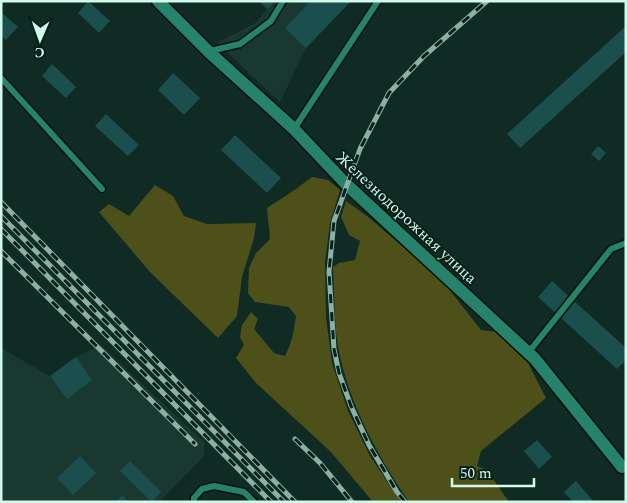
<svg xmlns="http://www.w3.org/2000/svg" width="627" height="503" viewBox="0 0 627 503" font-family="Spectral,serif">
<rect width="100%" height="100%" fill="#0f2b23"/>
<g fill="#193930">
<polygon points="259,1 351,1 306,48 280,102 217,43 255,23 267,10"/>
<polygon points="101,345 204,442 204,456 159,502 1,502 1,348 50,376 76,357"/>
</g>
<g fill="#4d5019">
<path d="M 312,177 L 328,180 L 340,190 L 330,223 L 325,262 L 326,317 L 332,363 L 348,411 L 370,456 L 401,502 L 373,502 L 331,452 L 256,383 L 236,358 L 244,345 L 240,337 L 242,325 L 251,312 L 258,319 L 254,329 L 274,353 L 285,356 C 292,343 294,330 296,316 L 289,307 L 255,302 L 248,293 L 249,268 L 256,253 L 270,239 L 267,208 L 296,189 Z"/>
<polygon points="155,185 173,196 184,216 207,224 256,223 254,238 242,277 237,316 218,338 150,272 99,212 109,204 129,216"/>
<path d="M 346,201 L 367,216 L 441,279 L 481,330 L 497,332 L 528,363 L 546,398 L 481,451 L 477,466 L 487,470 L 509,502 L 409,502 C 376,454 342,391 336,332 C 334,310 334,288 333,267 L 339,263 L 355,260 L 360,241 L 349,235 L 341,217 Z"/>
</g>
<g fill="#1b4f4e">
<polygon points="88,1 110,21 99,33 78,13"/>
<polygon points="259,1 275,1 268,9"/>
<polygon points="311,1 351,1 306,48 285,28"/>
<polygon points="1,12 18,27 6,40 1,36"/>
<polygon points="626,26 626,52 520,148 507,134"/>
<polygon points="52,64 76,87 66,98 42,76"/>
<polygon points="173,73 200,98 184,115 158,90"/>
<polygon points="106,114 139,145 128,156 95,126"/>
<polygon points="235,135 281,178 267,193 221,150"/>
<polygon points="598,146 606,153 599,161 591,154"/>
<polygon points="552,281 626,348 626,360 617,369 538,297"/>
<polygon points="76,357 92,380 67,399 50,376"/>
<polygon points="537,440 552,457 539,469 524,451"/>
<polygon points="80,456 96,473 73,495 57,478"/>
<polygon points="130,461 161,492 152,502 120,471"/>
<polygon points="576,481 594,502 573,502 564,492"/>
<polygon points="122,495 129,502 116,502"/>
</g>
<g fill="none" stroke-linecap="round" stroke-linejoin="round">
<defs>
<g id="service">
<polyline points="210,51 240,44 271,21 283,1"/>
<polyline points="1,78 102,189"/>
<polyline points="294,129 378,1"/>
<polyline points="528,353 611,249 626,243"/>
<polyline points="194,502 194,498 202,489 214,486 244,492 254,502"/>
</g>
<polyline id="minor" points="158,1 209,52 294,129 346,184 535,359 622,467"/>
</defs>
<use href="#service" stroke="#00130c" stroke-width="9"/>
<use href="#minor" stroke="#00130c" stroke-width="15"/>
<use href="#service" stroke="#26826b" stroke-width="6"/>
<use href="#minor" stroke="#26826b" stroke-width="12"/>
<defs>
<g id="rail">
<polyline points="1,202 295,502"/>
<polyline points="1,216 284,502"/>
<polyline points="1,229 271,502"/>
<polyline points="1,251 195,444"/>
<polyline points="295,439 320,463 352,502"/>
<polyline points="405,502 397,492 369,445 351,406 339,373 334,349 329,272 334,221 360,149 389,93 424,56 487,1"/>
</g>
</defs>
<use href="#rail" stroke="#8bb0a4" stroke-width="5"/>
<use href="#rail" stroke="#05211a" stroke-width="3" stroke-dasharray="9" stroke-linecap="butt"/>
</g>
<g text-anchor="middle" stroke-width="4" stroke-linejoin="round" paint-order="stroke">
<g font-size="16" fill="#d1faec" stroke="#05211a">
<text transform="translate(407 217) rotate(43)" y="6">Железнодорожная улица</text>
</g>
</g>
<rect width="627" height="503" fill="none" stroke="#d1faec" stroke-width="5"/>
<g transform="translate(40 40) rotate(182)" stroke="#05211a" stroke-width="4" paint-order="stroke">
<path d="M0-4L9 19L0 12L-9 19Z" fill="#d1faec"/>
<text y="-8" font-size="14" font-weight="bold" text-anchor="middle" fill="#d1faec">С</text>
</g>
<path d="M452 478v8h82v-8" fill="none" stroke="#d1faec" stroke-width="2.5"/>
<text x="460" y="478" font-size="15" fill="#d1faec" stroke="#05211a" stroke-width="4" paint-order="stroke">50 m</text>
</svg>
